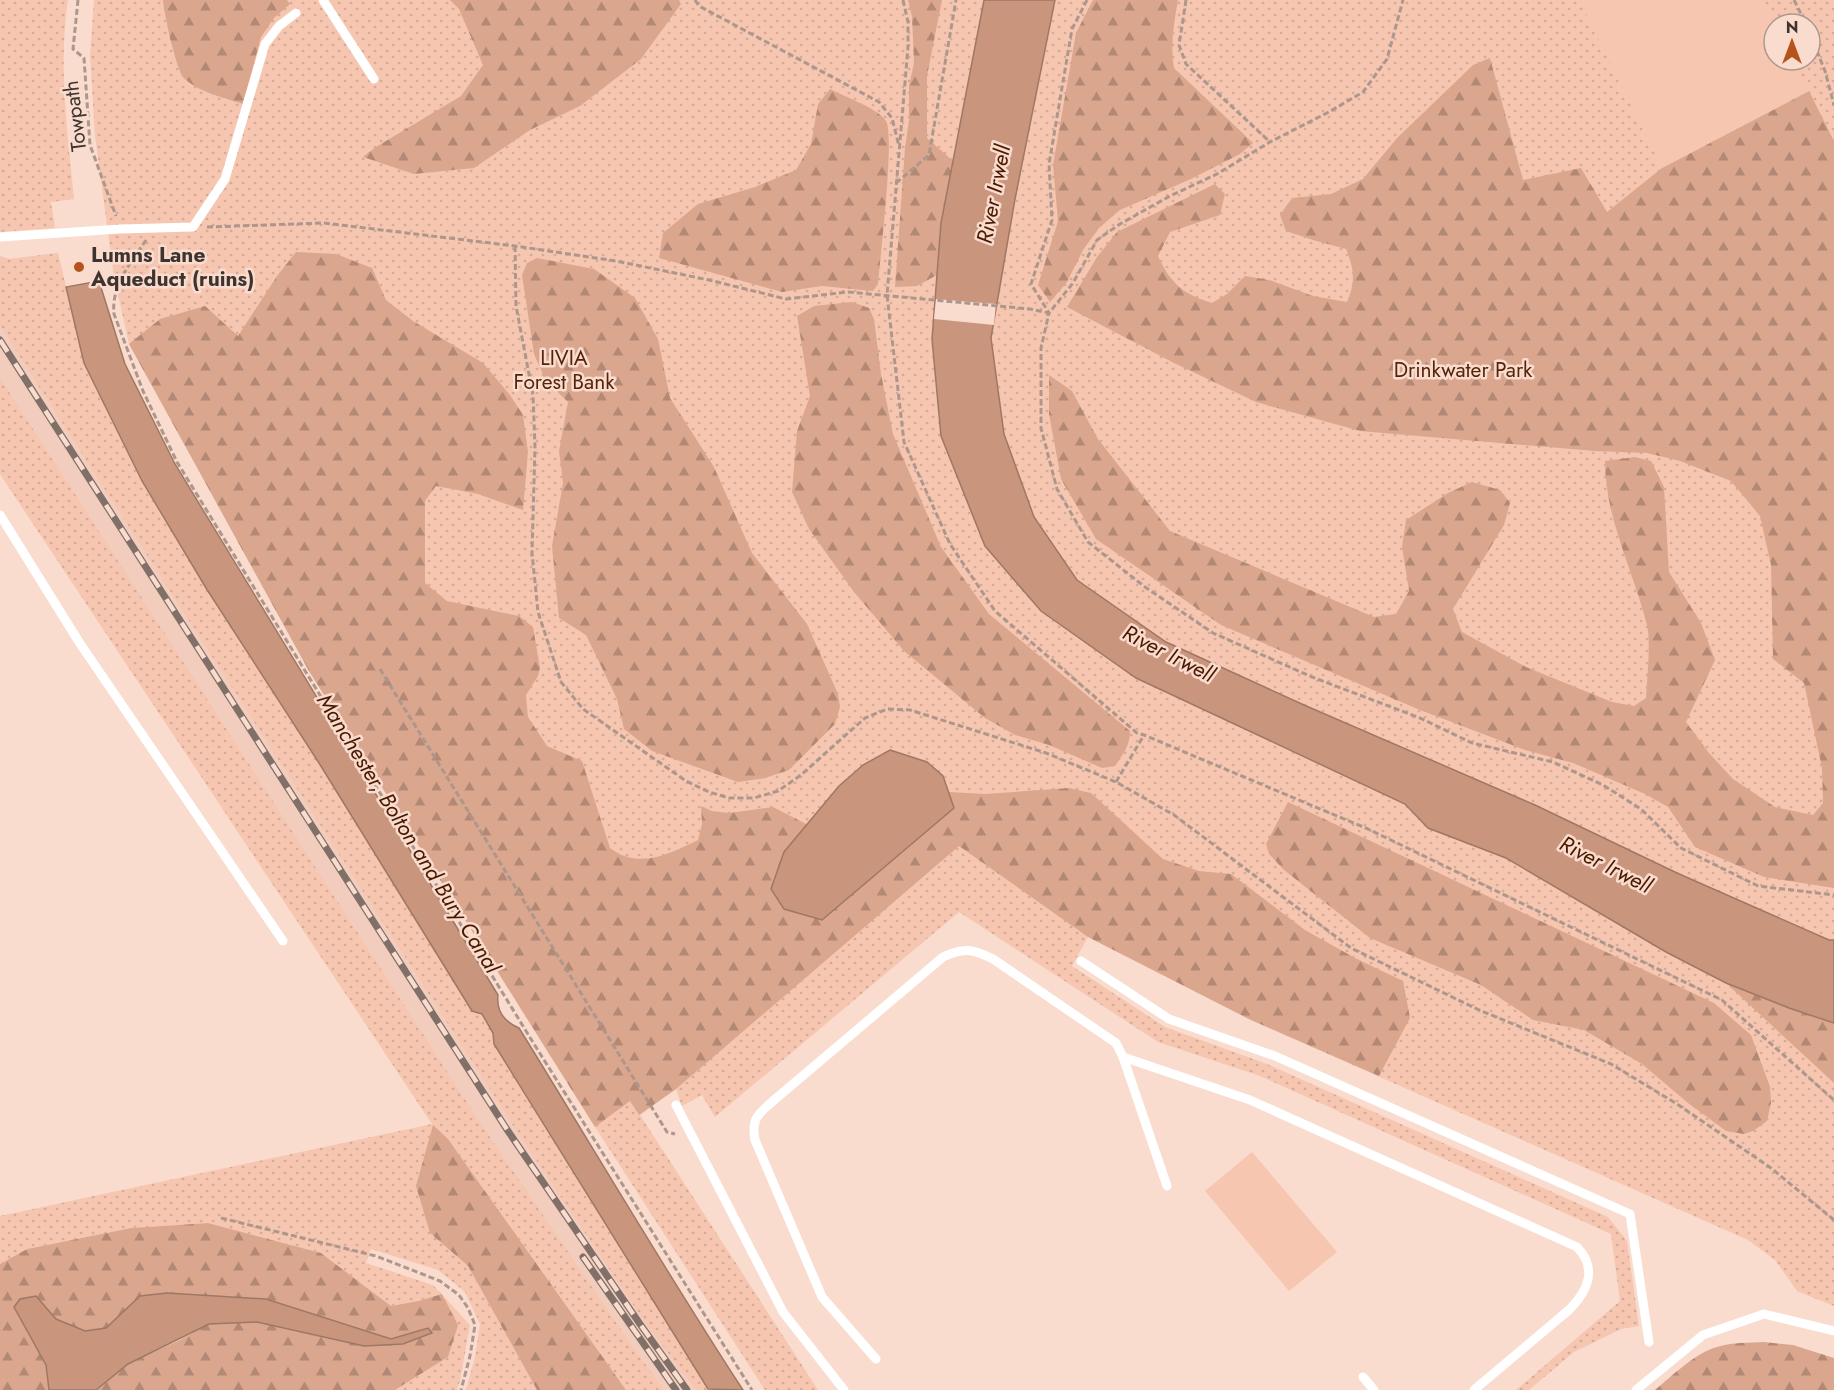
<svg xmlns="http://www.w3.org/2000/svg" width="1834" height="1390" viewBox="0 0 1834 1390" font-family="Jost,sans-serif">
<defs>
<pattern id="grass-dots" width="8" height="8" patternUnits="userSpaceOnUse" patternTransform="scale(1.5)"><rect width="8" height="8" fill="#f6c6b0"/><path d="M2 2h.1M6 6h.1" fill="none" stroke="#d4ab98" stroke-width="1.8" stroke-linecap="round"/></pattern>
<pattern id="forest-firs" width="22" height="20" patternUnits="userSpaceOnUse" patternTransform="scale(1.5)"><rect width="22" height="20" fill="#dba68e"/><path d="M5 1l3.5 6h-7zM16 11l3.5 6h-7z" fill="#b38874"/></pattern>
</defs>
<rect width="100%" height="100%" fill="#f9dcce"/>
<polygon fill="#f2cdbd" points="58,253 84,363 206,588 319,763 472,1011 482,1014 494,1044 709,1390 626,1390 433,1125 0,474 0,256 9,259"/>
<g fill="url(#grass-dots)" fill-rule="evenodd">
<path d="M 0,0 L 68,0 C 58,66 68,133 74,199 L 51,202 L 55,228 L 0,232 Z"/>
<polygon points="94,0 984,0 941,223 932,339 941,436 1136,678 1405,804 1428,828 1506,858 1666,952 1834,1023 1834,1306 1797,1291 1775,1260 1748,1240 1251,1020 1088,937 1072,966 1165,1027 1267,1064 1608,1217 1627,1241 1639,1326 1621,1329 1574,1352 1529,1390 1516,1390 1620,1301 1611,1234 1260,1076 1158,1042 959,912 715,1117 702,1095 682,1106 676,1089 640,1115 818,1390 765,1390 595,1127 309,671 129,344 114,277 95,136 90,56"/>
<path d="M 1055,0 L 1834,0 L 1834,940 L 1829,940 L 1677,873 L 1535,805 L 1304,705 L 1166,642 L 1077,580 L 1034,517 L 1004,434 L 991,338 L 1015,199 ZM 1774,24 L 1810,24 L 1810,60 L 1774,60 Z"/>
<polygon points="58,253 84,363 206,588 319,763 472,1011 482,1014 493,1033 494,1044 709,1390 696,1390 644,1321 514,1127 0,326 0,256 9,259"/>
<polygon points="0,378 477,1118 632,1346 664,1390 626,1390 448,1139 430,1233 468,1266 537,1390 466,1390 475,1357 480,1324 465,1292 438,1270 371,1249 366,1263 433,1285 470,1325 460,1381 457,1390 395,1390 448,1357 442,1294 418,1301 391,1306 321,1253 208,1223 131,1228 27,1249 0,1264 0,1216 432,1124 0,474"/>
</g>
<g fill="url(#forest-firs)">
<path d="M 163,0 L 287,0 L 290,4 L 274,18 L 261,37 L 243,104 C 225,98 197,92 183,77 C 176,68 164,14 163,0 Z"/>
<polygon points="450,0 679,0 681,4 641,59 580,106 530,130 474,168 414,174 363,157 376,147 461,96 483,65 459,9"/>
<polygon points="908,0 942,0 927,76 927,138 953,161 941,223 937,275 917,286 895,287 905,148 909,120 909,86 914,63 912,17"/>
<path d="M 1093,0 L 1178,0 C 1174,23 1170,45 1174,68 L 1253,143 L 1240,154 L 1191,179 L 1120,210 L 1099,228 L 1083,250 L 1067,282 L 1050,302 L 1038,285 L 1058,221 L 1053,165 L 1076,33 Z"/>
<path d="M 1490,58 L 1523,180 L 1581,168 L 1607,212 L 1662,168 L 1809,91 L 1834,141 L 1834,888 L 1764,877 L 1695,847 L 1668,807 L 1645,794 L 1573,763 L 1525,750 L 1420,710 L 1221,625 L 1096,539 L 1061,479 L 1049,414 L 1049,375 L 1072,391 L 1098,439 L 1170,531 L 1374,617 L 1396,614 L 1409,591 L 1402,547 L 1406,520 L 1448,493 L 1472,482 L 1500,490 L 1510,503 L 1504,525 L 1453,609 L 1462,632 L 1526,667 L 1612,702 L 1634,706 L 1646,698 C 1647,680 1651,640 1647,625 C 1633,570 1605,518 1605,461 L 1635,457 L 1651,461 L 1664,487 L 1669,572 L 1701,623 L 1715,660 L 1686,722 L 1709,753 L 1733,779 L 1775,807 L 1813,815 L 1823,803 L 1822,768 L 1804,683 L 1773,659 L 1771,565 L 1760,516 L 1731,481 L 1680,461 L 1647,453 L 1595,451 L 1360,431 L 1256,402 L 1174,363 L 1067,307 L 1097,257 L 1117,232 L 1215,184 L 1225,194 L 1220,215 L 1170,232 L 1158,256 C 1171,284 1183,294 1212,303 L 1227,294 L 1245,276 L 1269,280 L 1313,296 L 1347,302 C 1356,282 1354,268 1346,249 L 1313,240 L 1286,231 L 1280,215 L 1292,198 L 1331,194 L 1363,179 L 1397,138 L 1473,65 Z"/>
<path d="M 830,89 C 845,97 878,108 886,121 C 895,136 880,259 878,284 L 873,291 L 822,286 L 782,292 L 659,258 L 663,233 L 698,204 L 755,187 L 796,170 L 811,144 L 818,104 Z"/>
<path d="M 296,252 L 336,254 L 372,268 L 386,300 L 413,321 L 483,363 L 510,395 L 523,415 L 528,452 L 523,510 L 478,494 L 436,486 L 425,501 L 425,583 L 447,601 L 519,616 L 533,627 L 540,668 L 538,676 L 526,695 L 528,717 L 547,746 L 582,761 L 610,848 C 639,870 669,854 698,840 L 702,824 L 701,806 L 712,811 L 729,813 L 773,807 L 808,825 L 784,852 L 954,808 L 949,792 L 985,794 L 1069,788 L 1091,793 L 1163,859 L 1199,871 L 1231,874 L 1305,930 L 1355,958 L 1403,981 L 1410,1018 L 1379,1076 L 1251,1020 L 1088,937 L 959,846 L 676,1089 L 639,1115 L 630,1101 L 595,1127 L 309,671 L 129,344 L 160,319 L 205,306 L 238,336 L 277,276 Z"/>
<polygon points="537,258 594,269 635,298 658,339 670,398 714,467 752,553 807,624 838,694 840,707 835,724 789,770 765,778 738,782 652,751 624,729 617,699 586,635 559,618 552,546 563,483 559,451 568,402 546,381 534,354 522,275 527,263"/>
<path d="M 852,302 L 869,308 L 874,319 L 881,374 L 893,434 L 941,547 L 989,614 L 1130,731 C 1130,746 1123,754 1115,766 L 1102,768 L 1049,745 L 1015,735 L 985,718 L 904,651 L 854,592 L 809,529 L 792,492 L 797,431 L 810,396 L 797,316 L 814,306 Z"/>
<polygon points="1288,802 1714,1003 1751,1035 1770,1087 1771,1103 1767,1121 1753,1131 1744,1134 1726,1131 1688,1103 1642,1064 1584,1030 1533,1020 1481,985 1370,938 1284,870 1269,854 1266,844"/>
<polygon points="1726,983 1789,1008 1834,1023 1834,1083"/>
<polygon points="433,1125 448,1139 626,1390 537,1390 468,1266 430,1233 416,1186"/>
<polygon points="208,1223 321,1253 391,1306 418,1301 442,1294 458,1325 448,1357 395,1390 96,1390 128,1364 180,1340 209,1324 257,1322 364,1346 403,1344 428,1329 391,1339 266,1299 167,1293 140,1296 106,1328 85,1331 56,1319 43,1306 14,1307 46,1365 49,1390 0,1390 0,1264 27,1249 131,1228"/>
<path d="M 1764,1342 L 1793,1345 L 1834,1358 L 1834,1390 L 1655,1390 C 1672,1376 1695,1353 1717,1347 C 1732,1342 1749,1343 1764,1342 Z"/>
</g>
<g fill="#f6c6b0">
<polygon points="1579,0 1763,0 1775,24 1774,60 1793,60 1809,91 1662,168"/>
<polygon points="1252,1152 1337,1252 1289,1291 1205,1191"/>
</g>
<g fill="#c9957d" stroke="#9f7865" stroke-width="1.5">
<polygon points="984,0 1055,0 1015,199 991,338 1004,434 1034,517 1077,580 1166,642 1304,705 1535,805 1677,873 1829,940 1834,940 1834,1023 1789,1008 1726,983 1666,952 1506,858 1428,828 1405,804 1136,678 1041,611 985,546 941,436 932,339 941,223"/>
<path d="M 99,281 L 125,364 L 175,464 L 498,995 C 496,1012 505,1022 519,1028 C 594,1149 665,1271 743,1390 L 708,1389 L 494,1044 L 493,1033 L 482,1014 L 472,1011 L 319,763 L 206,588 L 142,481 L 84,363 L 66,287 Z"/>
<polygon points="890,750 927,762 943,776 954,808 822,920 784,909 771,889 784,852 839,786 863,765"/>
<polygon points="167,1293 266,1299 391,1339 428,1328 432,1333 403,1344 364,1346 257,1322 209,1324 128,1364 96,1390 49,1390 46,1365 14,1307 20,1299 36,1296 56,1319 85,1331 106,1328 140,1296"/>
</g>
<polygon fill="#f9dcce" points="936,299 996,304 994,325 934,319"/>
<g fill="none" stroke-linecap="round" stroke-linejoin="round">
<g stroke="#ad978d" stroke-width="3" stroke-dasharray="6 3" stroke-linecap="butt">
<polyline points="78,0 73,49 84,58 90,145 116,216"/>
<polyline points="695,0 699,6 879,102 892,118 899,146"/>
<polyline points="903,0 908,22 908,47 887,295 904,442 950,544 995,611 1137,733 1144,735 1368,829 1722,1000 1834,1100"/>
<polyline points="1087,0 1072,29 1049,164 1052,220 1031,284 1049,313 1041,348 1041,428 1057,489 1088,542 1145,587 1213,633 1312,677 1420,718 1472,743 1553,762 1603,785 1641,809 1681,848 1758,886 1834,895"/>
<polyline points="1186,0 1179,45 1186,64 1270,142"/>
<polyline points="1794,0 1806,24"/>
<polyline points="1810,34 1825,71 1834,105"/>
<polyline points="896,183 929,155 956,0"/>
<polyline points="207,227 324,223 515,246 616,261 709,280 786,299 848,292 1030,309 1049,313 1073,283 1097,240 1120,224 1170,196 1217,174 1270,142 1329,112 1363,92 1387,59 1403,0"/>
<path d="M 146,240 C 131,263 111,285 114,314 L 143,391 L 177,462 L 534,1044 L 752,1390"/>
<polyline points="515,246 516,306 533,395 535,447 532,553 538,612 561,682 583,709 686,781 709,792 729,798 754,798 778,791 801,775 865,718 887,709 910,710 1046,753 1116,782 1174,815 1351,948 1479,1010 1611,1064 1677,1104 1771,1168 1834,1220"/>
<polyline points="380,669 667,1132 675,1134"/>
<polyline points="1116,782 1144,735"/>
<polyline points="221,1218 376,1256 440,1281 459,1295 468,1308 475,1325 470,1356 461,1390"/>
</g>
<g stroke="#fff" stroke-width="9">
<polyline points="323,0 374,79"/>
<polyline points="0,237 120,229 193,227 225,179 265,44 279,26 296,13"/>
<polyline points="0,515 79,642 283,941"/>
<polyline points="1081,961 1169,1019 1275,1056 1630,1214 1649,1342"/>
<path d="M 1123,1057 L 1250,1100 L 1577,1247 C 1598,1269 1588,1290 1570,1309 L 1474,1390"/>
<polyline points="676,1105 783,1312 844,1390"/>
<path d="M 876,1359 L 822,1297 L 755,1140 C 751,1119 758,1114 773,1101 L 943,957 C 964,947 973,949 993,959 L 1116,1043 L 1123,1057 L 1167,1186"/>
<polyline points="1363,1377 1374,1390"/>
<polyline points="1636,1390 1703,1335 1764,1314 1834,1331"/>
</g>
<defs>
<g id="rail">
<polyline points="0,340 508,1131 640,1324 687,1390"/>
<polyline points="583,1257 676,1390"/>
</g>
</defs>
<use href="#rail" stroke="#817067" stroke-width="7"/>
<use href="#rail" stroke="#f9dcce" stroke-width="4.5" stroke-dasharray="14" stroke-linecap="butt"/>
</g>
<circle fill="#b6531c" stroke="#f9dcce" stroke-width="2" cx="79" cy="267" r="6"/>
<g text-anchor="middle" stroke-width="5" stroke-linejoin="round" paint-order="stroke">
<g font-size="21" fill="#3e332e" stroke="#f9dcce">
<text transform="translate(75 116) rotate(-97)" y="7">Towpath</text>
</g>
<g font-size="21" font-weight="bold" fill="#3e332e" stroke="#f9dcce" text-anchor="start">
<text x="91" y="262">Lumns Lane<tspan x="91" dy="24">Aqueduct (ruins)</tspan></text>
</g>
<g font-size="21" fill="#542309" stroke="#f9dcce">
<text x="564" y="365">LIVIA<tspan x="564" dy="24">Forest Bank</tspan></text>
<text x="1463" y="377">Drinkwater Park</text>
</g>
<g font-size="22" font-style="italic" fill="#491900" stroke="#f9dcce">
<text transform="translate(993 194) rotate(-79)" y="8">River Irwell</text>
<text transform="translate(1169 653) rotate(27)" y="8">River Irwell</text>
<text transform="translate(409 833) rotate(58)" y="8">Manchester, Bolton and Bury Canal</text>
<text transform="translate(1606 864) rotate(27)" y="8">River Irwell</text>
</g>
</g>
<g transform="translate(1792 42)"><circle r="28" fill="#f9dcce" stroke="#ae988e" stroke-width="1.5"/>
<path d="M0-4.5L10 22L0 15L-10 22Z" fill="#b6531c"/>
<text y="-9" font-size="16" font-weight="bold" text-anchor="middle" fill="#3e332e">N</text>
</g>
</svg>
